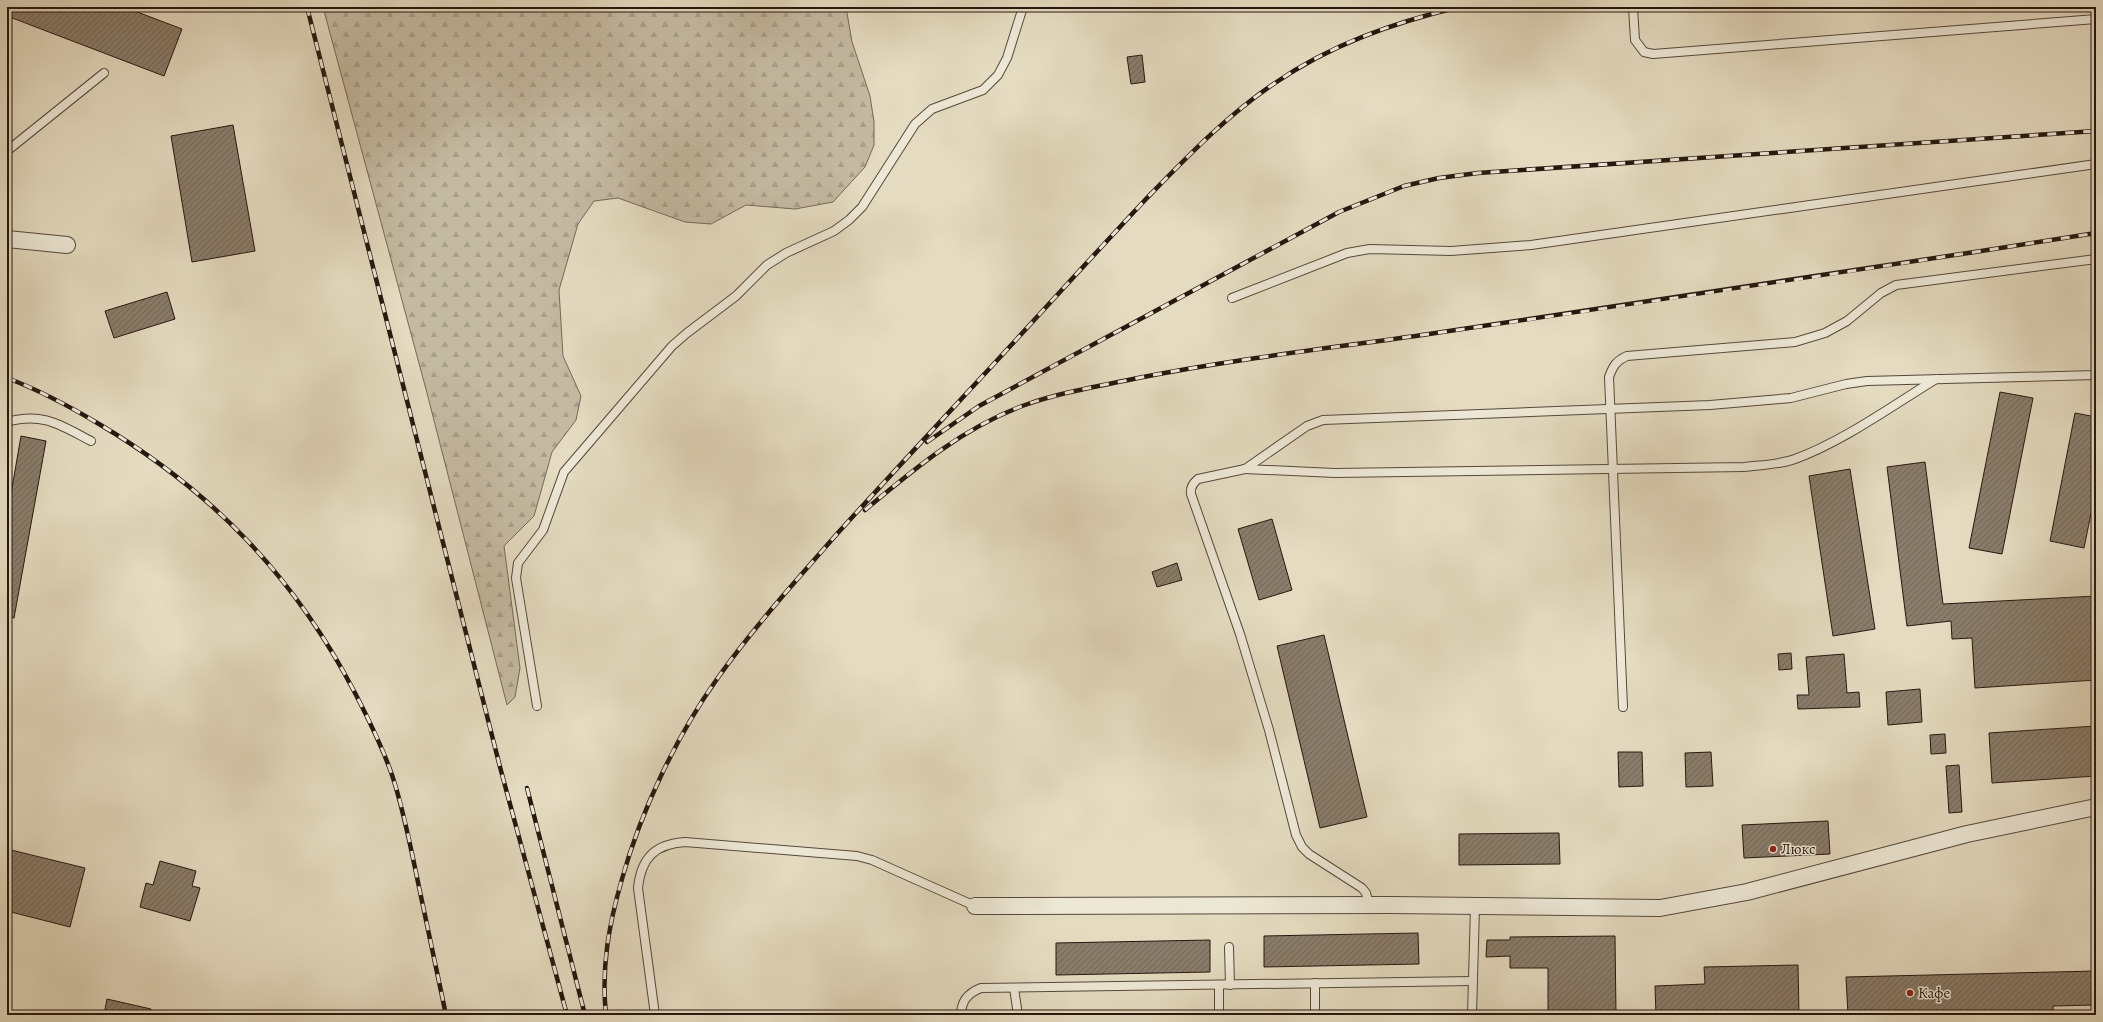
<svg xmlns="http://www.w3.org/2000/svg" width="2103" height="1022" viewBox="0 0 2103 1022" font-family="Alegreya,serif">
<defs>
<pattern id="forest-firs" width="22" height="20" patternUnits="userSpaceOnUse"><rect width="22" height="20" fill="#c4baa2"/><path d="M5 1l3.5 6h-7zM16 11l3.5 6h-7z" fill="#a89f8a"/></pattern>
<pattern id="building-hatch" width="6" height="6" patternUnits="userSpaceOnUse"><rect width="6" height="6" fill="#897d6b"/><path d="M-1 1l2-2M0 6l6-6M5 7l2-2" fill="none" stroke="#706556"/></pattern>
</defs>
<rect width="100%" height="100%" fill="#e4dbc0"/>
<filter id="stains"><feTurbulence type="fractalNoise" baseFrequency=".005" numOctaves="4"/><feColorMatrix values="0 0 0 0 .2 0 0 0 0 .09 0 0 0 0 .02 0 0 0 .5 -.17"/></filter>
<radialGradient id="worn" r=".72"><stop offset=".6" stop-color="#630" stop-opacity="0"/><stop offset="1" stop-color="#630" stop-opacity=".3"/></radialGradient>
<polygon fill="url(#forest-firs)" stroke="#766858" points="323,7 846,7 852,42 870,96 874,122 874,145 865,167 833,202 795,209 746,205 711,224 685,222 618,198 594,201 578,224 559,290 563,356 581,396 576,420 552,452 534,516 504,546 520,668 515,697 507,705 427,393"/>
<g fill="url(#building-hatch)" stroke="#27170f">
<polygon points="7,7 124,7 182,29 164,76 7,16"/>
<polygon points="1142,55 1145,82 1131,84 1127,57"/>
<polygon points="233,125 255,251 192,262 171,136"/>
<polygon points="167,292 175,319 114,338 105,311"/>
<polygon points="2000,392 2033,398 2002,554 1969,548"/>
<polygon points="2075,413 2096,417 2096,489 2084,548 2050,541"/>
<polygon points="21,436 46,441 14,618 7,617 7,517"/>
<polygon points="1925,462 1943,604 2096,596 2096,680 1975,688 1972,638 1952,639 1951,621 1907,626 1887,467"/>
<polygon points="1850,469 1875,629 1833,636 1809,476"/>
<polygon points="1272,519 1292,590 1259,600 1238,529"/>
<polygon points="1177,563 1182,580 1157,587 1152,572"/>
<polygon points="1324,635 1367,817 1320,828 1277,646"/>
<polygon points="1791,653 1792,669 1779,670 1778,654"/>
<polygon points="1844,654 1847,693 1859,692 1860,707 1798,709 1797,695 1809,695 1806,657"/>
<polygon points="1920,689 1922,722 1888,725 1886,692"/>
<polygon points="2096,726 2096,776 1992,783 1989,733"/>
<polygon points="1945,734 1946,753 1931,754 1930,735"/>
<polygon points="1618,752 1642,752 1643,786 1619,787"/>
<polygon points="1711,752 1713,786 1686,787 1685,753"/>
<polygon points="1959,765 1962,812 1949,813 1946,766"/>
<polygon points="1828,821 1830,854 1744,858 1742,825"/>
<polygon points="1559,833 1560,864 1459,865 1459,834"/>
<polygon points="7,849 85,868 70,927 7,911"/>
<polygon points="160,861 196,871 192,886 200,888 190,921 140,907 146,883 153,885"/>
<polygon points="1418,933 1419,964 1264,967 1264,936"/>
<polygon points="1615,936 1616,1015 1548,1015 1548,968 1510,968 1510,956 1486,957 1487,940 1510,940 1510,937"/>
<polygon points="1210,940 1210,972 1056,975 1056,943"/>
<polygon points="1798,965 1799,1015 1656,1015 1655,986 1705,984 1704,967"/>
<polygon points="2096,971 2096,1005 2053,1006 2053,1015 1897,1015 1896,1011 1848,1015 1846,977"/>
<polygon points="107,999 151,1009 151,1015 104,1015"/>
</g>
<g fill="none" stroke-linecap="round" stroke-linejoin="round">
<defs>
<g id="service">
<polyline points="1633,7 1635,40 1644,52 1653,54 2096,19"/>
<polyline points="7,151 104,73"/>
<polyline points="1232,298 1347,253 1370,249 1451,251 1531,245 2096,164"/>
<path d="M 7,422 C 43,412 60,425 91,441"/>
<path d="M 1245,469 L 1335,473 L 1744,467 C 1761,465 1778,465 1795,459 C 1842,442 1892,406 1936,379"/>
<polyline points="537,706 516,578 518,563 543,530 564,472 672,346 687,333 736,296 767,265 786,253 834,231 849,220 862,207 915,124 932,109 983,90 998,75 1007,58 1023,7"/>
<path d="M 1623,707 L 1609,377 C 1613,366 1616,361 1627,356 L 1795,342 L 1825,333 L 1847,321 L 1881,293 L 1896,285 L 2096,259"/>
<path d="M 1369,905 L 1366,893 L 1362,888 L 1309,854 L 1302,847 L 1296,835 L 1269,730 L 1240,634 L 1191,494 C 1190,487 1193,483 1198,479 L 1245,469 L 1307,426 L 1323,420 L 1710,405 L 1791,398 L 1846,384 L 1867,381 L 2096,375"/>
<polyline points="1229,947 1230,985"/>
<polyline points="1315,983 1315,1015"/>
<polyline points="1219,985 1219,1015"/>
<polyline points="1014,988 1018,1015"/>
<path d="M 655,1015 L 638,888 C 641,858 655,844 685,842 L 857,856 L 872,860 L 975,906"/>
<path d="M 961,1015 C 961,1001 968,993 981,988 L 1473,981"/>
<polyline points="1472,1015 1475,907"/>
</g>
<g id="minor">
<polyline points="7,239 67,245"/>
<polyline points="975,906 1390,905 1660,908 1747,892 1967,834 2096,807"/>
</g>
</defs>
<use href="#service" stroke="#56483b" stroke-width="10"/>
<use href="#minor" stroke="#56483b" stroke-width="18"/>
<use href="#service" stroke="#ede8d6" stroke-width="8"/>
<use href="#minor" stroke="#ede8d6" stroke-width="16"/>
<defs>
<g id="rail">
<polyline points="307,7 500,767 567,1015"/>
<path d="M 7,378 C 39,390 69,406 99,424 C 212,491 294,576 355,693 C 369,720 382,746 392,775 C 404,811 411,849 419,887 C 428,929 437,972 446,1015"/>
<polyline points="927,442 979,406 1339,212 1404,186 1439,178 1478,173 2096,131"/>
<path d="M 865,510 C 914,469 964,427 1025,405 C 1061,392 1100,386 1138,378 C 1234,359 1332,348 1429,334 C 1652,302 1874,268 2096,233"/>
<polyline points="527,788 585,1015"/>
<path d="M 606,1015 C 601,967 609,924 622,879 C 641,811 676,737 717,679 C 753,628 795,582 836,535 C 895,470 955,406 1015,341 C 1058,294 1102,246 1146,199 C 1187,157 1226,116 1275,83 C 1332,44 1393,23 1459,7"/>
</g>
</defs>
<use href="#rail" stroke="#27170f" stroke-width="4.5"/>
<use href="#rail" stroke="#ede8d6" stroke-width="3" stroke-dasharray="9" stroke-linecap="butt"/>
</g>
<g fill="#8f2418" stroke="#ede8d6" stroke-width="1.5">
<circle cx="1773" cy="849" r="4"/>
<circle cx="1910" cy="993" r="4"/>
</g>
<g text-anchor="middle" stroke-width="3" stroke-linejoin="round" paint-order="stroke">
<g font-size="15" fill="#27170f" stroke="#ede8d6" text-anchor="start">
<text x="1781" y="854">Люкс</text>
<text x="1918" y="998">Кафе</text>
</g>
</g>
<rect width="2103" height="1022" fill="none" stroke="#e4dbc0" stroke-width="24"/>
<rect x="8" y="8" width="2087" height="1006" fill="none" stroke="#27170f" stroke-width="2"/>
<rect x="12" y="12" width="2079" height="998" fill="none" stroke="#27170f"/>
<rect width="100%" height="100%" filter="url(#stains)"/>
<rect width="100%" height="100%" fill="url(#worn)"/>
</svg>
